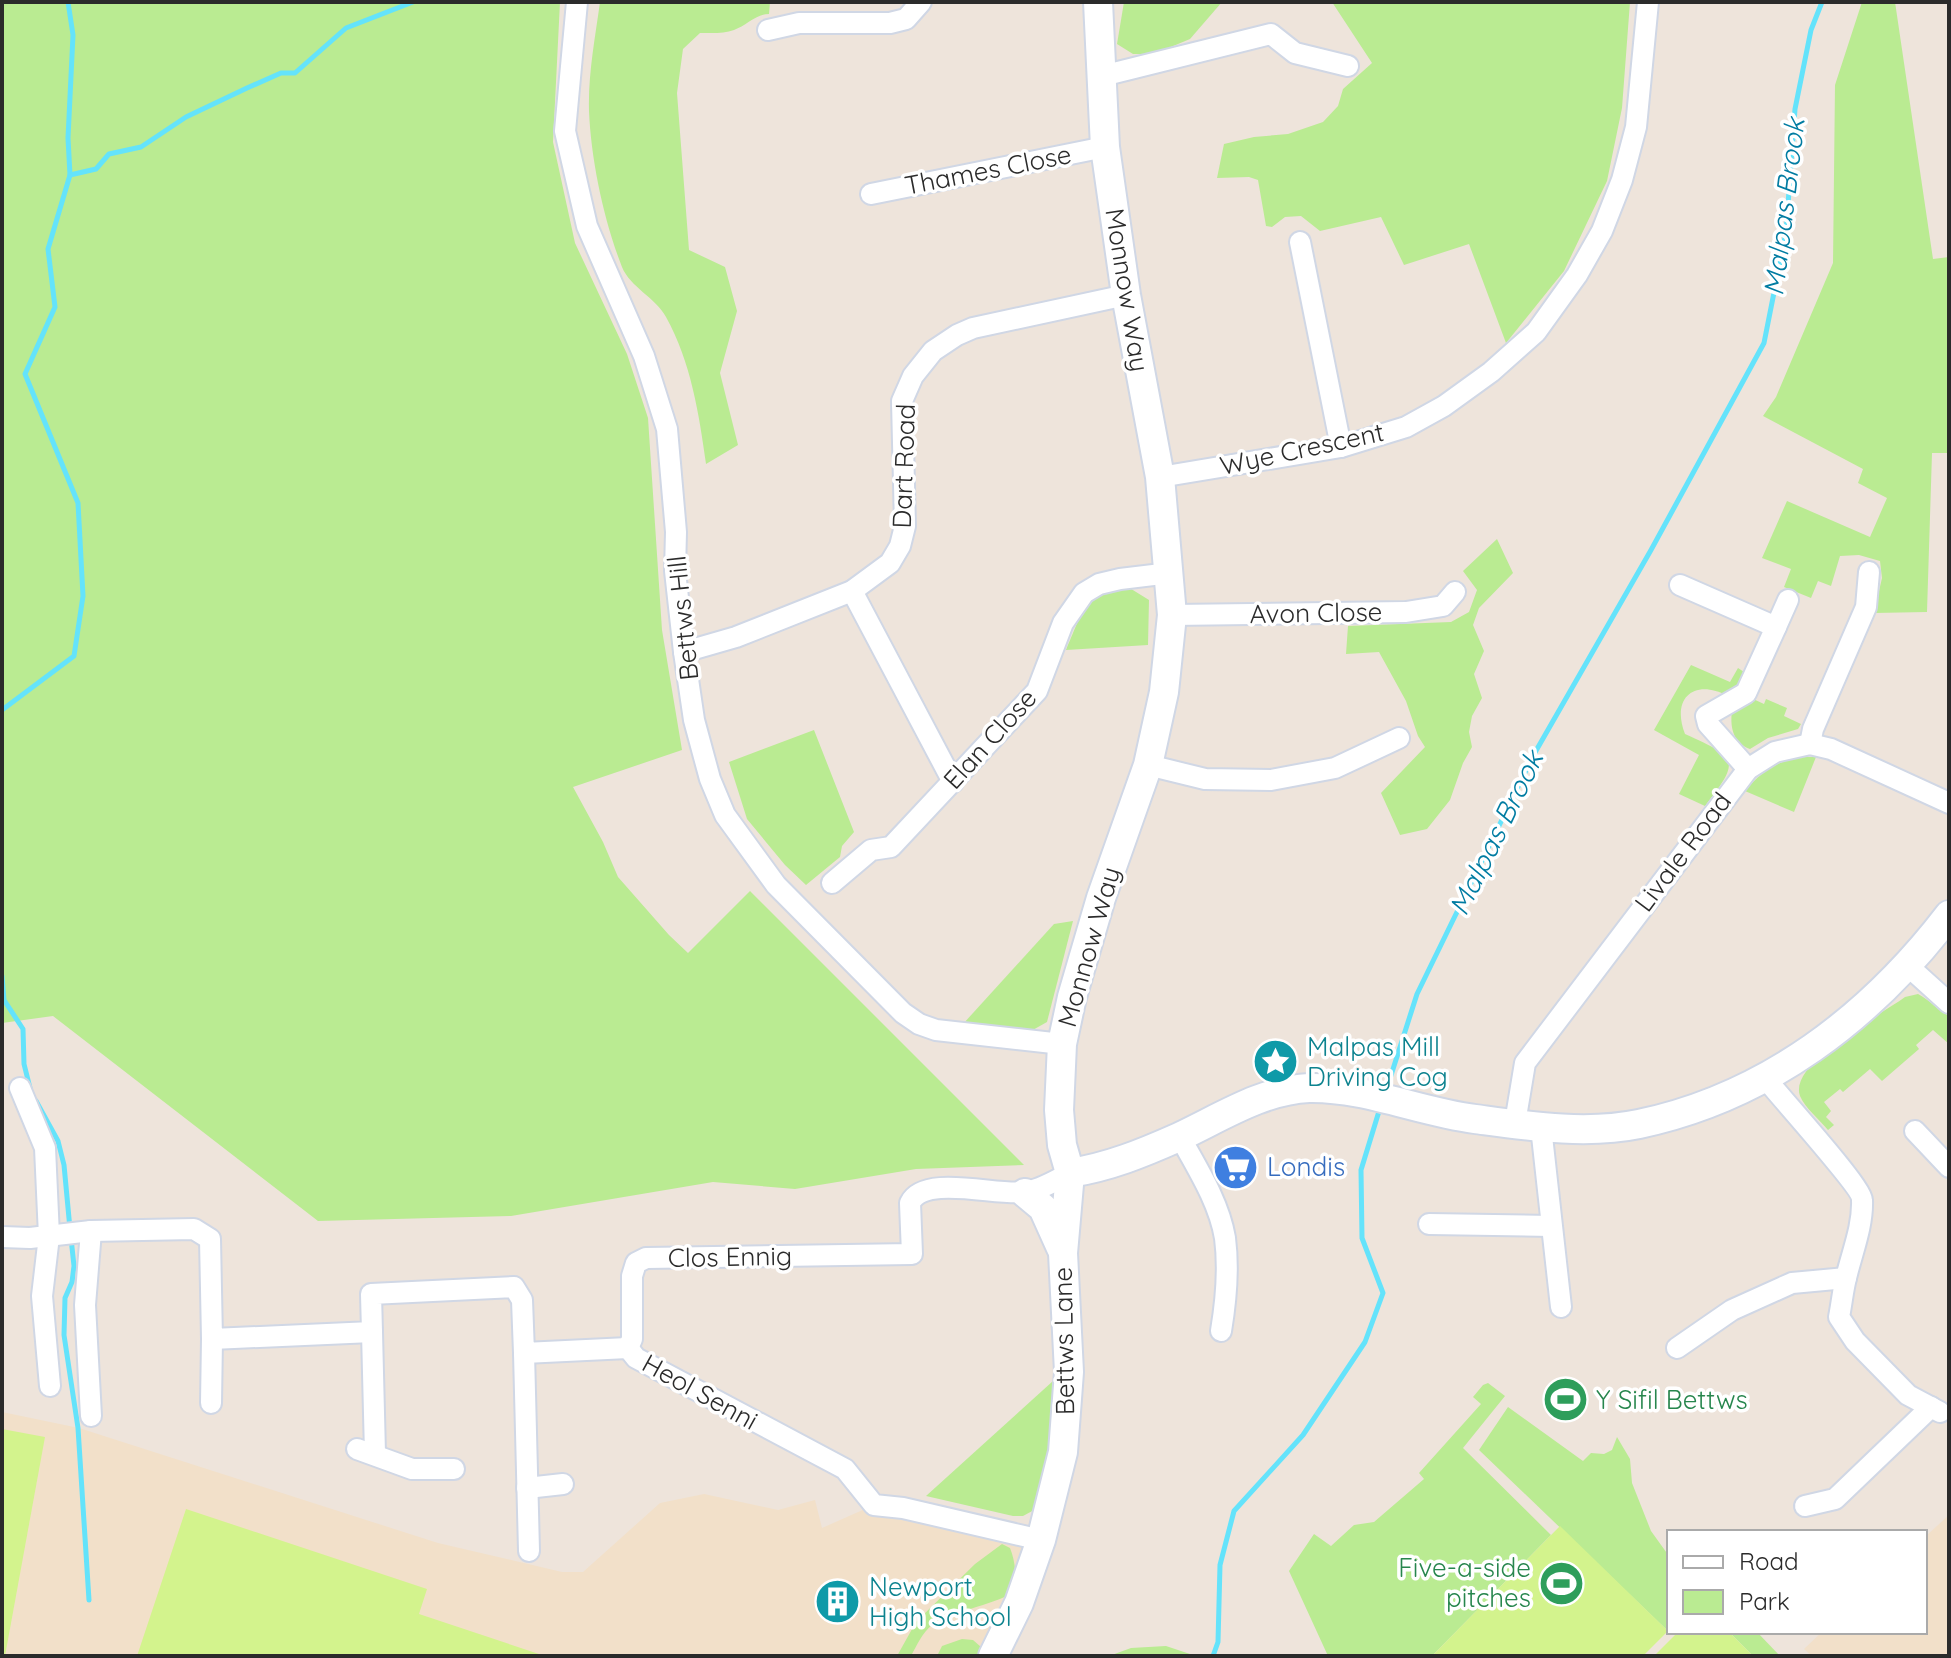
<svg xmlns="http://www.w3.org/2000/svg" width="1951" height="1658" viewBox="0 0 1951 1658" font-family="Quicksand,sans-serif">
<rect width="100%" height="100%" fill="#eee4db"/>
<g fill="#f2e0c9">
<polygon points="2,1412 79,1428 438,1543 562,1572 583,1572 660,1503 704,1494 778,1510 815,1500 822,1528 874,1505 1041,1540 993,1656 2,1656"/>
<polygon points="1949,1515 1949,1656 1812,1656 1804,1649 1822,1632 1925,1632 1925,1537"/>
</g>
<g fill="#baeb92">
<polygon points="2,2 560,2 553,142 575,243 627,354 648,418 662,630 682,750 573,787 603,842 618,877 669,935 688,953 750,891 1024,1165 916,1169 795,1189 713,1182 511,1216 318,1221 53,1016 2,1023"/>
<path d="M 600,2 L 770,2 L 769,14 C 756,14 746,26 734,30 C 724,34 711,33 700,33 L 683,49 L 677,93 L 689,250 L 725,267 L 737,311 L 720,373 L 738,445 L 706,464 C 699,414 691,362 666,317 C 656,298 630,287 622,267 C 604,221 591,160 589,111 C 588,75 595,38 600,2 Z"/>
<polygon points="1124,2 1222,2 1190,39 1154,54 1133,54 1117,44"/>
<polygon points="1332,2 1630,2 1622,108 1607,181 1564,271 1506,343 1469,244 1404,265 1381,217 1320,231 1301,216 1285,217 1272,227 1266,226 1258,180 1249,177 1217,178 1224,144 1254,137 1288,134 1323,122 1338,106 1343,89 1372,63"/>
<polygon points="1862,2 1895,2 1933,259 1949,257 1949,453 1932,453 1927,612 1874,613 1882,578 1880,561 1859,555 1840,556 1831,586 1818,581 1811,598 1784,587 1791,569 1762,558 1787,501 1870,537 1887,498 1858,483 1863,469 1763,416 1776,397 1833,263 1835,85"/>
<polygon points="1497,539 1513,573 1479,608 1473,625 1484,651 1474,674 1482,698 1472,716 1469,732 1472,747 1463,763 1450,800 1427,829 1400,835 1381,793 1425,747 1418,736 1406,701 1379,652 1346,654 1348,626 1451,622 1469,612 1477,590 1463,571"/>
<path d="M 1128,587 L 1149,600 L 1148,645 L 1066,650 C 1083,611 1083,596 1128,587 Z"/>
<path d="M 1691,665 L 1730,682 L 1738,668 L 1744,672 L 1736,691 L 1728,696 C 1694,678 1671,698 1685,734 C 1735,757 1743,758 1705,806 L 1679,794 L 1699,755 L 1654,730 Z"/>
<path d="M 1751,698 L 1764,704 L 1766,699 L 1787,708 L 1784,716 L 1801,724 L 1798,729 L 1768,738 L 1750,749 C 1732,742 1730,726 1732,710 Z"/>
<polygon points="814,730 854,832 842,846 840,857 806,885 785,865 747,819 729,762"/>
<path d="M 1800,757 L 1816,757 L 1794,812 L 1745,791 C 1761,772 1775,762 1800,757 Z"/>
<polygon points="1073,921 1047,1022 1031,1031 963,1024 1054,924"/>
<path d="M 1918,994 C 1930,1000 1937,1010 1949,1016 L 1949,1044 L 1933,1030 L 1916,1045 L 1919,1049 L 1882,1081 L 1870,1069 L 1843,1092 L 1840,1089 L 1824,1102 L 1831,1111 L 1826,1117 L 1834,1125 L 1828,1130 C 1820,1120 1805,1108 1800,1096 C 1788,1063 1881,1015 1905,997 Z"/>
<polygon points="1053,1381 1049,1450 1036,1509 1023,1516 1013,1516 926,1496"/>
<polygon points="1488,1383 1505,1396 1463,1448 1551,1535 1432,1656 1328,1656 1289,1571 1314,1534 1331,1546 1354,1525 1374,1522 1424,1479 1419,1473 1481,1404 1473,1397 1483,1385"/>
<polygon points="1508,1407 1583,1461 1591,1453 1604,1454 1612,1450 1617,1437 1630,1459 1632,1483 1651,1531 1669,1556 1668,1631 1479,1450"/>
<path d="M 1002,1544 L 1010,1548 C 1016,1563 1016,1576 1014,1592 C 991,1606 948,1612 932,1625 C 922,1633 917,1645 911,1656 L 897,1656 L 916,1622 L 975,1564 Z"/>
<polygon points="1729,1632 1757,1632 1780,1656 1753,1656"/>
<polygon points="962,1639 973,1640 981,1647 983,1656 937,1656 942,1646"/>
<polygon points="1166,1646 1196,1656 1109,1656 1131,1648"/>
</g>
<g fill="#d3f38d">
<polygon points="2,1429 45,1437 5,1656 2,1656"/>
<polygon points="186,1509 427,1589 419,1614 545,1656 137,1656"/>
<polygon points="1560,1526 1668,1631 1643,1656 1432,1656"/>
<polygon points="1678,1632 1729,1632 1753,1656 1654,1656"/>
</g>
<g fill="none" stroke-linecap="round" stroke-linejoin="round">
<g stroke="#64e3fb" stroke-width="5">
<polyline points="70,175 96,169 109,154 141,147 186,117 247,88 281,73 295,73 346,28 413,2"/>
<polyline points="2,710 74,656 83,596 78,503 25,374 55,307 48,249 70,175 68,138 73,35 68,2"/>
<polyline points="2,976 4,1000 23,1029 24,1064 30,1088"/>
<polyline points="1386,1091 1417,994 1533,756 1651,550 1764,343 1786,232 1795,109 1811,30 1822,2"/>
<polyline points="36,1101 58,1141 64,1165 70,1229"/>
<polyline points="71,1238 74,1266 72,1282 65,1298 64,1335 78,1428 89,1600"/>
<polyline points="1213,1656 1218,1642 1220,1565 1234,1511 1303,1435 1365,1342 1383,1293 1362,1238 1361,1170 1380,1108"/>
</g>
<defs>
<g id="street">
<polyline points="577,2 565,131 587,226 644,356 667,429 676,532 675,571 684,652 694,720 710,779 725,815 776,885 903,1013 919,1024 936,1030 1062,1044"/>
<polyline points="768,30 799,23 890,23 906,19 921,2"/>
<polyline points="1102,76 1271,34 1295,53 1348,66"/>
<polyline points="871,194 1105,147"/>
<polyline points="1300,242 1341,447"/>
<polyline points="1160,477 1341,447 1406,427 1444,406 1491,372 1536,332 1577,275 1602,231 1622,180 1636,127 1648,2"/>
<polyline points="1680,585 1776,627 1746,693 1706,716 1708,724 1748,769"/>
<polyline points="852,591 953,782"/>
<polyline points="1172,615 1406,612 1443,606 1455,592"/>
<polyline points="1776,627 1788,600"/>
<polyline points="684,652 736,637 852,591 890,563 900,546 905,526 902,401 913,376 933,351 957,335 973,328 1126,295"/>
<polyline points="1810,744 1813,729 1866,607 1869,572"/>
<polyline points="1148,765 1205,779 1271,780 1335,768 1399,738"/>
<polyline points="832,883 871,850 891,847 1037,691 1063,623 1084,593 1099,584 1120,579 1170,573"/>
<polyline points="1908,966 1949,1003"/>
<path d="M 1766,1079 C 1780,1097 1862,1187 1862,1200 C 1863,1225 1853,1250 1847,1274 C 1843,1288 1842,1302 1839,1317 L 1855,1341 L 1908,1395 L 1940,1412"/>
<polyline points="20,1088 45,1148 49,1236 42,1296 50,1386"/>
<polyline points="1515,1123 1525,1063 1748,769 1775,752 1810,744 1831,749 1949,803"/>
<polyline points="1541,1127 1561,1307"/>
<polyline points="1915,1131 1949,1167"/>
<path d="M 1180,1137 C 1197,1168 1219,1202 1225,1238 C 1229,1269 1226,1301 1221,1331"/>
<polyline points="1429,1224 1551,1226"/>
<polyline points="2,1237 30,1238 91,1231 194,1229 210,1239 212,1339 372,1332 371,1294 514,1287 522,1300 524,1353 628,1348"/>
<polyline points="372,1332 375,1454"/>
<path d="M 628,1348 L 632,1339 L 632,1276 L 636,1263 L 646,1258 L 912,1254 L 910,1203 C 924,1174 996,1196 1024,1192 C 1039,1191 1056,1180 1070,1173"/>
<polyline points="628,1348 636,1358 845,1469 874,1505 903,1508 1041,1540"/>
<polyline points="1677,1348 1732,1310 1792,1283 1846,1278"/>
<polyline points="524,1353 529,1551"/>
<polyline points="211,1403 212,1339"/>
<polyline points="91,1416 85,1305 91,1231"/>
<polyline points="357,1449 412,1469 454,1469"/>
<polyline points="527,1488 563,1484"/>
<polyline points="1805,1506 1835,1499 1931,1407"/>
</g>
<g id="secondary">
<path d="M 1070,1173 C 1109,1167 1143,1153 1179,1137 C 1220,1118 1262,1090 1309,1088 C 1365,1087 1420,1112 1475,1119 C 1528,1126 1586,1135 1639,1124 C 1767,1097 1870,1018 1949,915"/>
<polyline points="1025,1193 1043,1208 1061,1248"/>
<polyline points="993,1656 1019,1603 1041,1540 1063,1452 1069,1372 1063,1253 1070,1173 1062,1145 1059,1110 1062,1044 1072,997 1101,898 1148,765 1164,692 1172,615 1160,477 1126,295 1105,147 1098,2"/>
</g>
</defs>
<use href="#street" stroke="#d0d7e5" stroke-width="24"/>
<use href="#secondary" stroke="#d0d7e5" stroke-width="32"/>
<use href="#street" stroke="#fff" stroke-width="20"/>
<use href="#secondary" stroke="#fff" stroke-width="28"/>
</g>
<defs>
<symbol id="sight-disc" viewBox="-11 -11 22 22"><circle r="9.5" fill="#0f9aa8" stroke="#fff"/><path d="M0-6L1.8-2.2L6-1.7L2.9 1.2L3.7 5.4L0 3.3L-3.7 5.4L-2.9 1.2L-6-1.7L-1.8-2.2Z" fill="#fff"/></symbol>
<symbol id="supermarket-disc" viewBox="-11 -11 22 22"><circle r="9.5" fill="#3f7fe0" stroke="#fff"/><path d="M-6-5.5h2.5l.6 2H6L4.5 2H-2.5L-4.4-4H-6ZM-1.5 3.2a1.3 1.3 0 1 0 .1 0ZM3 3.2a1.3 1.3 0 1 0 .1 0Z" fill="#fff"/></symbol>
<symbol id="stadium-disc" viewBox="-11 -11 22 22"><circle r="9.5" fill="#2e9e5b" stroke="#fff"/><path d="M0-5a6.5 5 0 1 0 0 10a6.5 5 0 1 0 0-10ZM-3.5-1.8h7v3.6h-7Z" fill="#fff"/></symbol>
<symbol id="building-disc" viewBox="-11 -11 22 22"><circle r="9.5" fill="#0f9aa8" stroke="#fff"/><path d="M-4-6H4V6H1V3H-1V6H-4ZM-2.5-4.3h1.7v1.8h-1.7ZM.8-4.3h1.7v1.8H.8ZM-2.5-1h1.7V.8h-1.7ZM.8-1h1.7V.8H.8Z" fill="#fff"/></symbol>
</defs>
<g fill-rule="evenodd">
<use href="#sight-disc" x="1250" y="1036" width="51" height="51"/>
<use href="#supermarket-disc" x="1210" y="1142" width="51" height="51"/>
<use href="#stadium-disc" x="1540" y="1374" width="51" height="51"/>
<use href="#stadium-disc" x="1536" y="1558" width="51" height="51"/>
<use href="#building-disc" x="812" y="1576" width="51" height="51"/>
</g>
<g text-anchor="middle" stroke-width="7" stroke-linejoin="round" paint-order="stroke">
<g font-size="26" fill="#2b2b2b" stroke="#fff">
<text transform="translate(988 170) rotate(-11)" y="9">Thames Close</text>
<text transform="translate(1127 290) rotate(81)" y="9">Monnow Way</text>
<text transform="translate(1302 449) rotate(-12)" y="9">Wye Crescent</text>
<text transform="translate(904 466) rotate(-88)" y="9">Dart Road</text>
<text transform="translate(1316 613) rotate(-1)" y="9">Avon Close</text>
<text transform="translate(683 618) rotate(-96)" y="9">Bettws Hill</text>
<text transform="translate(990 739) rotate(-48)" y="9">Elan Close</text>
<text transform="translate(1683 852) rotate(-53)" y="9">Livale Road</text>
<text transform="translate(1089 947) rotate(-74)" y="9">Monnow Way</text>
<text transform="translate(730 1257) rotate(-1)" y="9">Clos Ennig</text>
<text transform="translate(1064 1341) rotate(-91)" y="9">Bettws Lane</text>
<text transform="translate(700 1392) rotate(29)" y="9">Heol Senni</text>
</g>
<g font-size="26" fill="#0d838f" stroke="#fff" text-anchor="start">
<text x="1307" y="1056">Malpas Mill<tspan x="1307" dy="30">Driving Cog</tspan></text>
<text x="869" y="1596">Newport<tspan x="869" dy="30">High School</tspan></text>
</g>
<g font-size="26" fill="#366cbe" stroke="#fff" text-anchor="start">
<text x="1267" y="1176">Londis</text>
</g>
<g font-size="26" fill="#27864d" stroke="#fff" text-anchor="start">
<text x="1596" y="1409">Y Sifil Bettws</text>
<text x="1531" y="1577" text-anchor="end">Five-a-side<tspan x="1531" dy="30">pitches</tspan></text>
</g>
<g font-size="28" font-style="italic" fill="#017ca2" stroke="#fff">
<text transform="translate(1784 207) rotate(-83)" y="10">Malpas Brook</text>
<text transform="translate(1496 833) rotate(-64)" y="10">Malpas Brook</text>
</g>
</g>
<rect width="1951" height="1658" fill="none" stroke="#2b2b2b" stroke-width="8"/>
<rect x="1667" y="1530" width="260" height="104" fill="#ffffff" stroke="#aaaaaa" stroke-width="2"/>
<rect x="1683" y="1556" width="40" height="12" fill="#ffffff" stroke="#aaaaaa" stroke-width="2"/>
<text x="1739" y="1570" font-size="24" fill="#2b2b2b">Road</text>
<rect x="1683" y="1590" width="40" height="24" fill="#baeb92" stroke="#aaaaaa" stroke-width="2"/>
<text x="1739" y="1610" font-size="24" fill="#2b2b2b">Park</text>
</svg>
